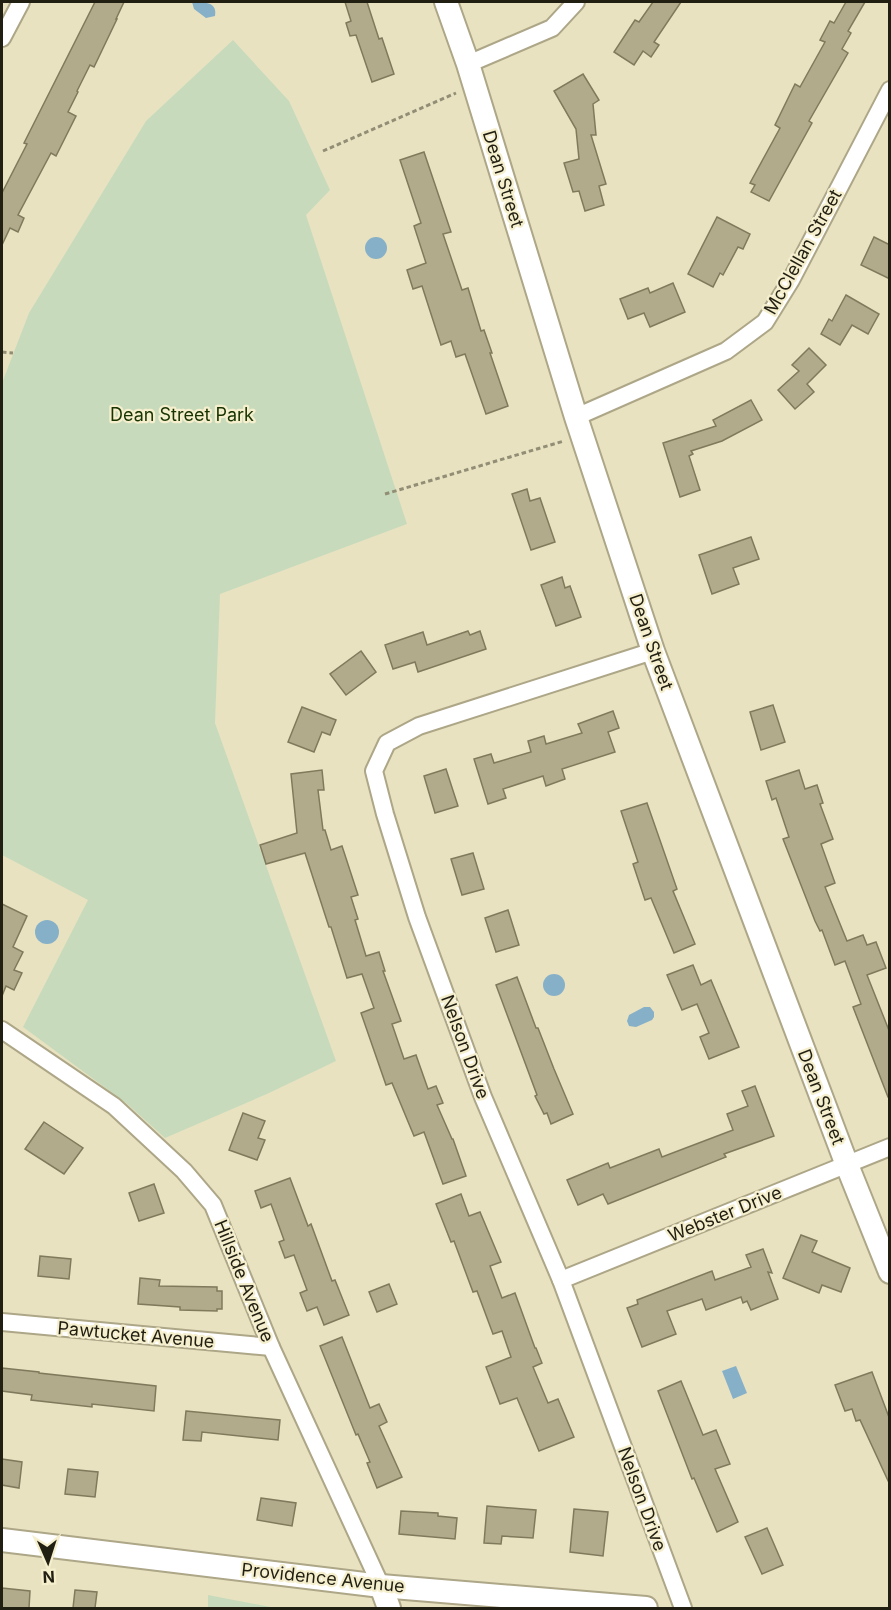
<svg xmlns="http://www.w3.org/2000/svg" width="891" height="1610" viewBox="0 0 891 1610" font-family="Inter,sans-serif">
<rect width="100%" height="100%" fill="#e8e2c1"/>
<g fill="#c7dbbc">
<polygon points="233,40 289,101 330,190 306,215 407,524 220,594 215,723 336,1061 269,1093 165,1138 126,1103 23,1027 88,900 2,855 2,383 29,313 146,121"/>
<polygon points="208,1595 276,1608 208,1608"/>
</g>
<g fill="#86b0c8">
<path d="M 192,2 C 202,2 218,1 215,16 L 206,18 L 194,9 Z"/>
<circle cx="376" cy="248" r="11"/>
<circle cx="47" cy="932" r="12"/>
<circle cx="554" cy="985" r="11"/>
<polygon points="644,1007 650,1007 654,1012 654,1017 652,1020 636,1027 629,1026 627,1021 629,1015"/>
<polygon points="736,1366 747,1393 733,1399 722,1371"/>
</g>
<g fill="#b1aa8b" stroke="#807a5c" stroke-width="1.5">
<polygon points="95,2 124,2 116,19 117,19 94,67 90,65 77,91 78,92 68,112 76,116 56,156 51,153 18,215 24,218 18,232 10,228 2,245 2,193 27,144 24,143"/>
<polygon points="345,2 367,2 379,39 382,38 394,74 372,82 356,35 350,36 346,23 351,21"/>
<polygon points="653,2 681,2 654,42 659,45 651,57 643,51 634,65 614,52 635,20 639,22"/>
<polygon points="846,2 865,2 848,31 851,33 842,49 848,53 809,121 812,123 769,201 751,192 755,185 750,183 780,128 775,125 795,84 800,87 825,42 820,40 830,21 834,23"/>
<polygon points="583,74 599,100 593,104 596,135 591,135 606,184 599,186 604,205 585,211 579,191 573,192 564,163 579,159 576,129 554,91"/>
<polygon points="424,152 451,232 443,234 462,290 468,288 481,331 484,330 492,353 490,353 508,406 486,414 465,354 456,357 451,341 441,345 422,286 413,289 407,270 426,263 414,226 421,223 400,160"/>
<polygon points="717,217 750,234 743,249 738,247 723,275 720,273 713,287 688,274"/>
<polygon points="874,237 890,245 890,279 861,265"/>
<polygon points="673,283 685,312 650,327 644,313 628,319 620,299 648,288 650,293"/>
<polygon points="846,295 879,314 868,334 852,325 840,345 821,334 829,319 832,321"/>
<polygon points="809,348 826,365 807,384 814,392 795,409 778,390 799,371 792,365"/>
<polygon points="751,400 762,420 722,441 691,451 693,454 689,456 700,490 680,497 663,443 716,426 713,420"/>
<polygon points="527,489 530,501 540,498 555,542 531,550 512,494"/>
<polygon points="751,537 759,559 733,568 739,584 712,594 699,555"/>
<polygon points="562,577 565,588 570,586 581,617 556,626 541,585"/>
<polygon points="468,631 470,635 480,631 486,649 418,672 415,662 393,669 385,645 423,632 427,645"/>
<polygon points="361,651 376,672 346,695 330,674"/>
<polygon points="773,705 785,742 761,750 750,712"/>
<polygon points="302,707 336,720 330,735 322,732 314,752 288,742"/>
<polygon points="613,711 619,728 608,732 615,752 562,769 565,779 546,786 543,776 503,789 506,798 488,804 474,759 491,754 494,763 531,752 528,741 544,736 546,744 582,733 578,724"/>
<polygon points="446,769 458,806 435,813 424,776"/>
<polygon points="322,770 324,790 318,790 323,830 325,830 331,850 342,846 358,895 351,897 358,919 355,920 366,956 379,952 385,971 383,971 401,1021 392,1024 404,1059 416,1055 428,1089 436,1086 443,1103 437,1105 452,1139 453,1139 466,1176 443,1184 424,1132 414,1136 392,1083 386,1085 361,1013 374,1008 362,974 347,978 331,927 329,927 305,853 266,864 260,845 297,833 291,774"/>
<polygon points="799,770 805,789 817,785 823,803 820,804 833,839 821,844 835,883 825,887 847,941 863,935 867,945 876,942 886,968 867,975 890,1033 890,1097 888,1097 853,1007 861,1004 845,961 835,965 822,930 820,931 815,921 783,839 789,837 776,798 772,800 766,781"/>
<polygon points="647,803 677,889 673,891 695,944 674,953 651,898 645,900 633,864 638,862 621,811"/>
<polygon points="473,853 484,889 462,895 451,859"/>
<polygon points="2,904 27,916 13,947 23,952 14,970 22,973 14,990 6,986 2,996"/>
<polygon points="508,910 519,945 496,952 485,918"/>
<polygon points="693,965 701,985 711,980 739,1047 709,1059 700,1037 709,1033 697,1004 682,1010 667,975"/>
<polygon points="517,977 536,1028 538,1028 554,1069 573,1114 551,1124 547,1113 544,1114 535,1096 537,1095 496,985"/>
<polygon points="755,1086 774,1136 724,1154 726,1157 608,1204 603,1194 578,1205 567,1180 608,1163 610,1168 659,1149 662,1157 733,1130 727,1114 748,1106 742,1091"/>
<polygon points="243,1113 265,1121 258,1138 265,1140 257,1160 229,1150"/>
<polygon points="44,1122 83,1148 64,1174 25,1149"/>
<polygon points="290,1178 308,1226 311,1224 332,1281 335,1280 349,1315 324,1325 317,1307 307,1311 300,1293 307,1290 294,1255 285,1258 279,1242 284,1240 271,1204 261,1208 255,1191"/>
<polygon points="154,1184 164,1213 139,1221 129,1193"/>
<polygon points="461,1194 469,1216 480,1212 501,1262 490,1266 502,1298 515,1293 535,1348 536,1348 542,1363 533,1367 548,1403 558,1399 574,1437 539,1451 517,1398 500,1404 486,1367 511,1357 502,1331 493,1334 477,1291 473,1292 454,1241 451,1242 436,1204"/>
<polygon points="801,1235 817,1241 812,1252 850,1268 841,1292 822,1285 819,1293 783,1278"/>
<polygon points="763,1249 772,1273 768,1272 778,1299 751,1310 747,1301 743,1303 741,1297 706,1310 702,1299 667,1311 676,1334 642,1347 627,1308 638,1304 637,1300 712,1271 715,1280 751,1267 746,1255"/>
<polygon points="40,1256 71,1259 69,1279 38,1276"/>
<polygon points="140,1278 160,1280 159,1286 217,1287 217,1291 222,1291 222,1309 217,1309 217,1311 180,1310 180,1307 138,1304"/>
<polygon points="389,1284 397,1304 377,1312 369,1292"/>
<polygon points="342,1337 370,1408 379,1404 387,1422 379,1426 402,1477 377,1488 367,1463 370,1462 358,1434 356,1435 320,1346"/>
<polygon points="2,1368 39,1372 39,1373 156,1386 154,1411 92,1404 92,1407 31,1400 32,1395 2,1391"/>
<polygon points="872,1372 890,1420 890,1485 860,1420 856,1421 852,1409 845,1411 835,1385"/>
<polygon points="681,1381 703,1435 716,1430 730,1464 715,1469 738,1522 717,1532 694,1478 692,1479 658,1391"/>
<polygon points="186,1411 280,1420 278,1440 202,1432 201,1441 183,1440"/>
<polygon points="2,1459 22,1462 19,1488 2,1485"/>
<polygon points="68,1469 98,1472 95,1497 65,1494"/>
<polygon points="261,1498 296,1503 292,1526 257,1520"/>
<polygon points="487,1506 536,1510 533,1538 502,1536 501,1544 484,1543"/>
<polygon points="574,1509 608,1512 603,1556 570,1552"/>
<polygon points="401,1511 438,1513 438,1516 457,1518 455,1539 399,1534"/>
<polygon points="767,1528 783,1565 762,1574 745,1537"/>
<polygon points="2,1588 30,1591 29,1608 2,1608"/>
<polygon points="75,1590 97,1592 95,1608 73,1608"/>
</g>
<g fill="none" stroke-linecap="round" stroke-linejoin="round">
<defs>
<g id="street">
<polyline points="2,38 21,2"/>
<polyline points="468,64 552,28 576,2"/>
<polyline points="576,417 726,351 765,322 791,280 890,90"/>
<polyline points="653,651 419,726 387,743 374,771 385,814 417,917 483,1097 561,1280 683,1608"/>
<polyline points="2,1030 114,1106 184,1171 213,1205 271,1347 381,1586"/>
<polyline points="561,1280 890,1147"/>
<polyline points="2,1322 271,1347"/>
</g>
<g id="secondary">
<polyline points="446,2 468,64 576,417 653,651 847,1165 890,1272"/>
<polyline points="2,1540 381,1586 646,1608"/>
<polyline points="381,1586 389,1608"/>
</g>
</defs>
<use href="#street" stroke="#ada687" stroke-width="20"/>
<use href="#secondary" stroke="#ada687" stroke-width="26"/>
<g stroke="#928e75" stroke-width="3" stroke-dasharray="4.5 3" stroke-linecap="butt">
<polyline points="323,151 456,93"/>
<polyline points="2,352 13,353"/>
<polyline points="385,494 564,441"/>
</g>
<use href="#street" stroke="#fff" stroke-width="16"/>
<use href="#secondary" stroke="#fff" stroke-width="22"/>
</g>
<g text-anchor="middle" stroke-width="4.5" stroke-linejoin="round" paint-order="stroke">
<g font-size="18" fill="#211f12" stroke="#f5efce">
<text transform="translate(503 179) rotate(73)" y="6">Dean Street</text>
<text transform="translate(803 252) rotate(-61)" y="6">McClellan Street</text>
<text transform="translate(651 642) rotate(71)" y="6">Dean Street</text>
<text transform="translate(465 1047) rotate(70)" y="6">Nelson Drive</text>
<text transform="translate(821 1097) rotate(69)" y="6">Dean Street</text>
<text transform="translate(725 1214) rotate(-22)" y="6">Webster Drive</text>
<text transform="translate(244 1281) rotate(68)" y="6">Hillside Avenue</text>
<text transform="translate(136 1335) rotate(5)" y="6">Pawtucket Avenue</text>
<text transform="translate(642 1499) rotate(70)" y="6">Nelson Drive</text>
<text transform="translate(323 1578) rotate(6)" y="6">Providence Avenue</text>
</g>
<g font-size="18" fill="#173300" stroke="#f5efce">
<text x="182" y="421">Dean Street Park</text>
</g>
</g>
<rect width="891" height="1610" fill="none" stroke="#211f12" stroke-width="6"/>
<g transform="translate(48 1562) rotate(177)" stroke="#f5efce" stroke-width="4.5" paint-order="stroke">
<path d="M0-4.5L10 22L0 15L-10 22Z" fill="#211f12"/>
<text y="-9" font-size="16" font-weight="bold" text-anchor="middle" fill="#211f12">N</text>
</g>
</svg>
